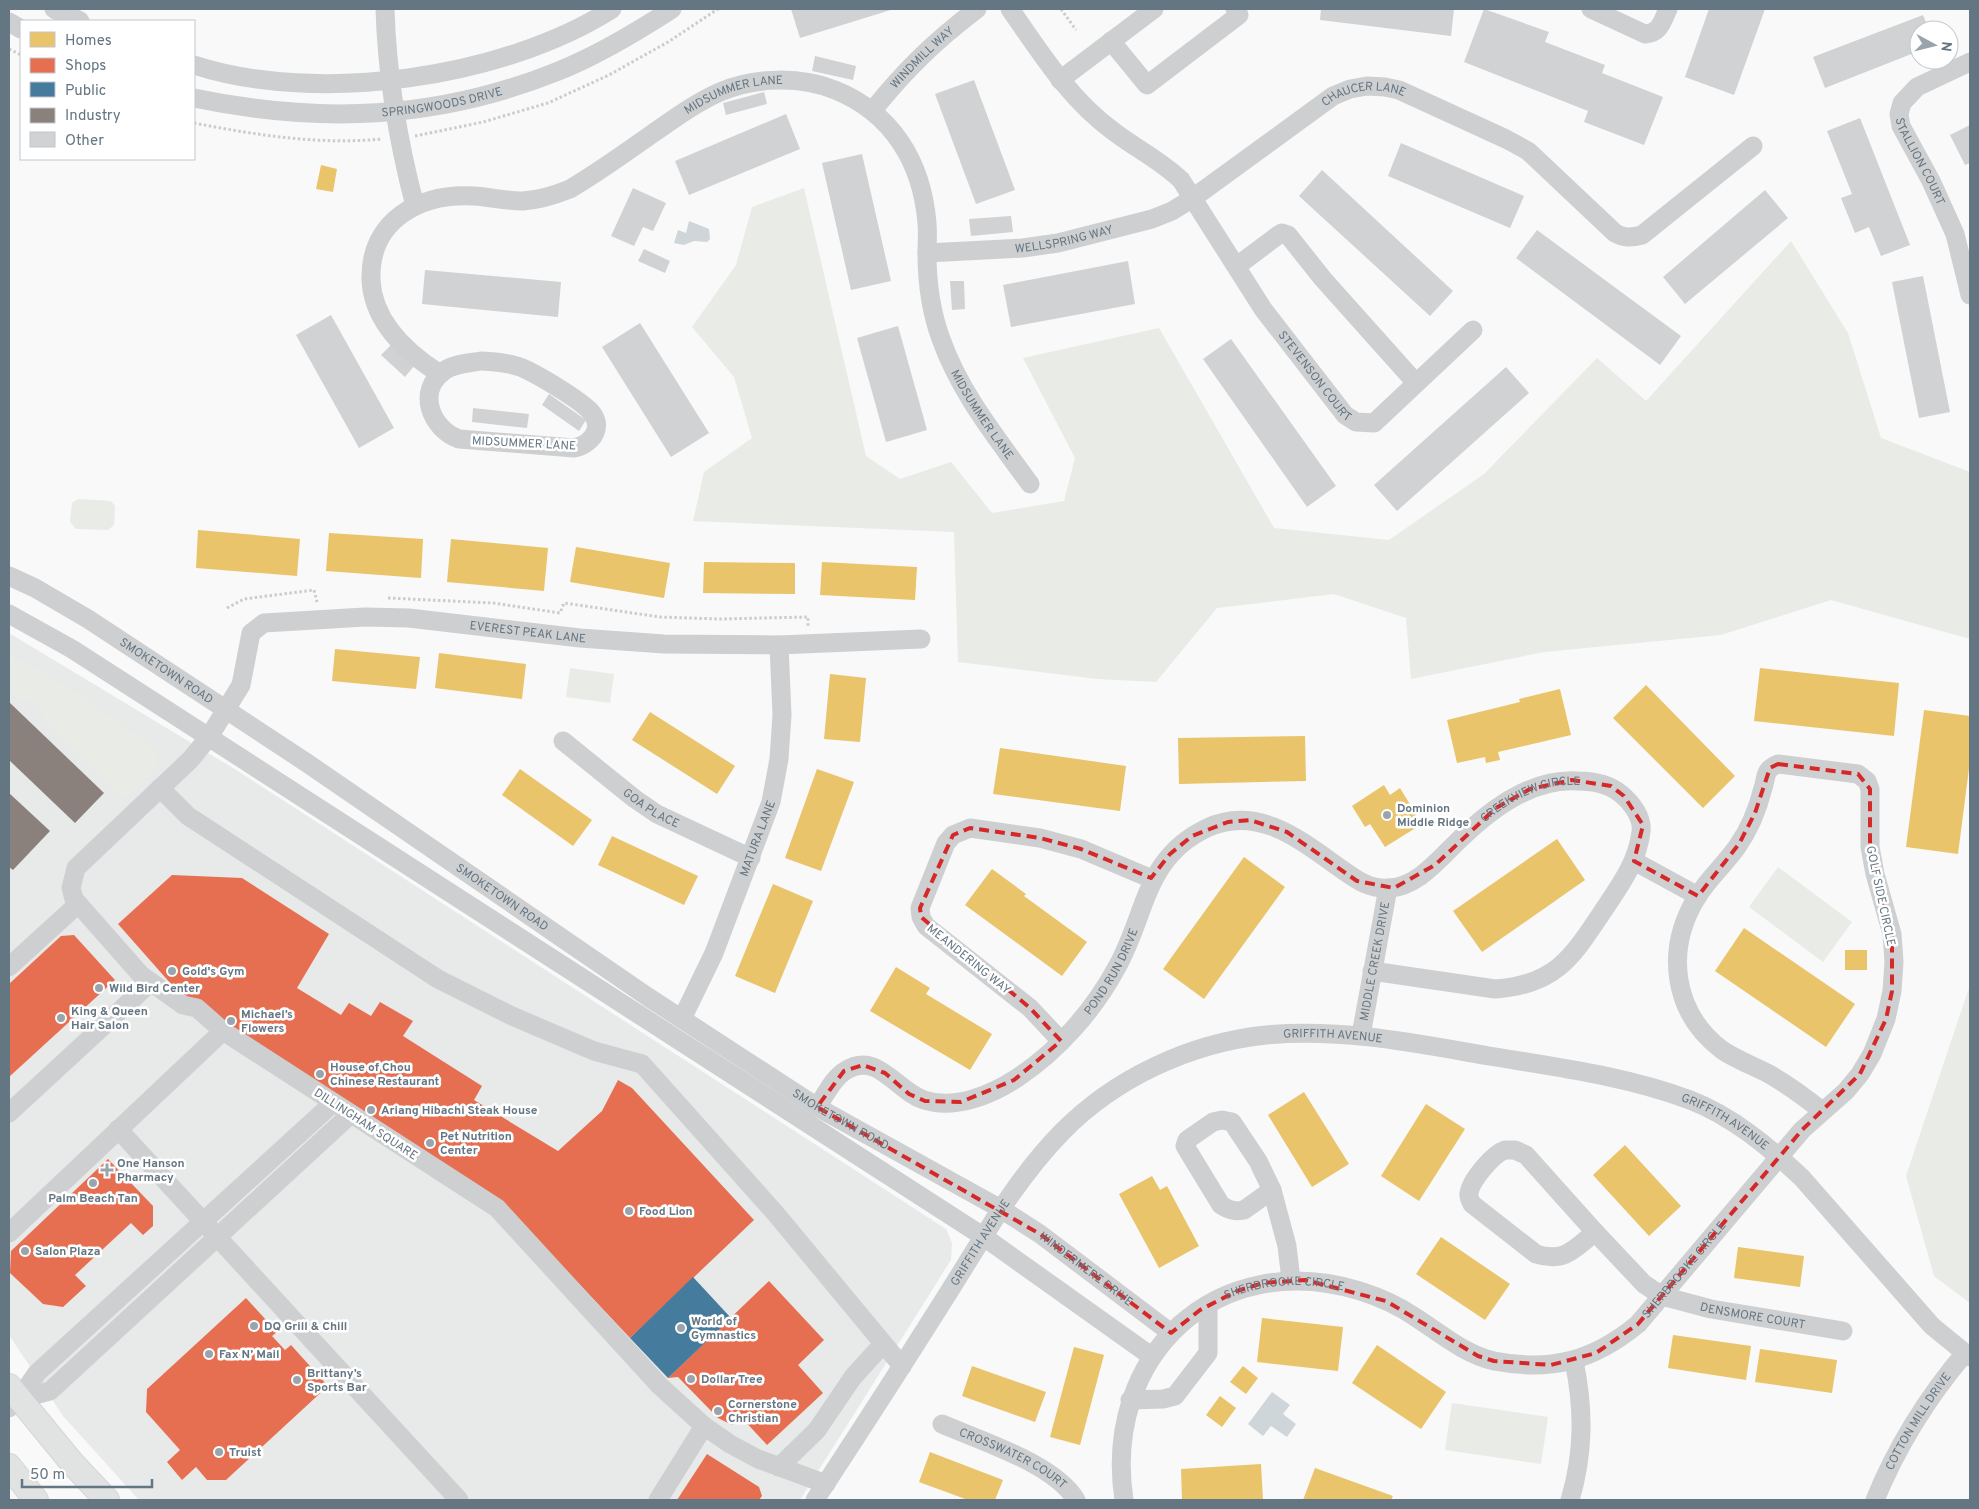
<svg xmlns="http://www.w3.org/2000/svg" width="1979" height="1509" viewBox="0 0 1979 1509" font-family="Overpass,sans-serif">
<rect width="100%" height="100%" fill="#f9f9f9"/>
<polygon fill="#e8e9e9" points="9,633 233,768 946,1229 952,1243 951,1260 800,1500 139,1500 63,1416 9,1335"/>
<g fill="#e8ebe6">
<polygon points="804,188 866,456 900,479 951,462 992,513 1064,501 1075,458 1023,358 1159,328 1274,528 1389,540 1484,474 1597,358 1646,401 1791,241 1848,333 1881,438 1970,472 1970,639 1831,600 1721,635 1544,652 1411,679 1406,618 1334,594 1217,608 1156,682 1097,679 958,662 954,532 693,521 704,472 752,438 734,377 692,327 736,265 752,207"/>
<polygon points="78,499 111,501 115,506 114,525 108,530 76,529 70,522 72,503"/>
<polygon points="9,654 72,689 153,747 159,764 125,800 51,727 32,700 20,701 9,693"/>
<polygon points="570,668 614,674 610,703 566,697"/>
<polygon points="1778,867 1852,922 1823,962 1749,907"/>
<polygon points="1970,985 1970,1303 1934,1276 1906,1176"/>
<polygon points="1452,1403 1548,1417 1541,1464 1445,1450"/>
</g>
<g fill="#ced6d9">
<polygon points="689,221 709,229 710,239 707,242 694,241 684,245 674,243 678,230 686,233"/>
<polygon points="1272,1392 1290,1405 1283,1414 1296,1424 1287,1437 1271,1426 1263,1436 1248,1424"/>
</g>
<g fill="#e9c46a">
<polygon points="321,165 337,169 333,192 316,189"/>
<polygon points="198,530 300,539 297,576 196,568"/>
<polygon points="329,533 423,539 421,578 326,571"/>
<polygon points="451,539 548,548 544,591 447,582"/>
<polygon points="576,547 670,563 664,598 570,582"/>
<polygon points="704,562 795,563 795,594 703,593"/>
<polygon points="822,562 917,567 915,600 820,595"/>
<polygon points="335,649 420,657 416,689 332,681"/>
<polygon points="439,653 526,664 522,699 435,688"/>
<polygon points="1760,668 1899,683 1894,736 1754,721"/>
<polygon points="830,674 866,678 860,742 824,739"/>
<polygon points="1646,685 1735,776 1703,808 1613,718"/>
<polygon points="1560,689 1571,735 1498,752 1500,760 1486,763 1485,757 1457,763 1447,720 1520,702 1519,699"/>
<polygon points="1924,710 1970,716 1970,761 1958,854 1906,847"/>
<polygon points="650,712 735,766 717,794 632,740"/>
<polygon points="1305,736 1306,781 1179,784 1178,738"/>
<polygon points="1000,748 1126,766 1120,811 993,794"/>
<polygon points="520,769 592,820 573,846 502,795"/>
<polygon points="817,769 854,782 821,871 785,858"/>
<polygon points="1384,785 1390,795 1400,788 1422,824 1385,847 1370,824 1365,827 1352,806"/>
<polygon points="612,836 698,876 684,905 598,865"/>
<polygon points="1557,839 1585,880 1482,952 1453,911"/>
<polygon points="1244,857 1285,887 1204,999 1163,969"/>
<polygon points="992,869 1026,894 1024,896 1087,942 1062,976 965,905"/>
<polygon points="773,884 813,901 775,993 735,976"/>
<polygon points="1744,928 1855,1004 1826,1047 1715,971"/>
<rect x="1845" y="950" width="22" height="20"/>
<polygon points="896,967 930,988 926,994 992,1034 970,1070 870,1011"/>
<polygon points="1304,1092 1349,1164 1312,1187 1268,1115"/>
<polygon points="1426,1104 1465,1129 1419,1201 1381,1176"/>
<polygon points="1625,1145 1681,1206 1649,1236 1593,1175"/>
<polygon points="1152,1176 1160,1190 1167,1186 1199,1246 1159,1268 1119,1194"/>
<polygon points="1441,1237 1510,1284 1485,1320 1416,1274"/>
<polygon points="1738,1247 1804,1256 1800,1287 1734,1278"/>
<polygon points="1262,1318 1343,1327 1338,1371 1257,1362"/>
<polygon points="1673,1335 1751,1346 1746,1380 1668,1368"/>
<polygon points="1377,1345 1446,1392 1421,1429 1352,1383"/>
<polygon points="1074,1347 1104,1355 1080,1445 1050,1437"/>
<polygon points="1760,1349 1837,1360 1832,1393 1755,1382"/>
<polygon points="972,1366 1046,1392 1035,1422 962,1396"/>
<polygon points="1243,1366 1258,1378 1246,1394 1230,1382"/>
<polygon points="1220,1396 1236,1408 1222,1427 1206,1415"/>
<polygon points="930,1452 1003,1480 995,1500 968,1500 919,1482"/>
<polygon points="1261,1464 1263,1500 1182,1500 1181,1469"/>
<polygon points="1315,1468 1393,1496 1391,1500 1303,1500"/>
</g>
<g fill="#e76f51">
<polygon points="172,875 242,878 329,934 297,988 341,1015 349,1003 371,1016 380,1002 413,1021 403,1036 482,1086 474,1100 558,1151 602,1111 618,1080 632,1088 754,1220 630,1338 503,1203 186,1001 118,924"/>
<polygon points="74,935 115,980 9,1077 9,984 61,936"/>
<polygon points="108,1159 153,1206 153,1226 143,1235 131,1223 75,1275 86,1286 63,1307 43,1304 10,1273 11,1251"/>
<polygon points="769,1281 824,1340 798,1365 823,1393 767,1445 741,1417 732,1425 718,1418 678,1377 668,1378"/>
<polygon points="246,1298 277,1332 272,1336 285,1350 291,1345 328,1386 226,1480 207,1480 196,1467 182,1480 167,1462 180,1450 146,1412 147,1389"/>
<polygon points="707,1454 759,1487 762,1496 759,1500 677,1500"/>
</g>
<polygon fill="#457b9d" points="693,1277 731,1318 668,1378 630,1338"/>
<g fill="#8a817c">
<polygon points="9,702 104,793 75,823 9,760"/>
<polygon points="9,793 50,831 13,870 9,867"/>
</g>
<g fill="#d0d2d3">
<polygon points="791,9 894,9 800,38"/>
<polygon points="1321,9 1454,9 1451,36 1320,20"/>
<polygon points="1484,9 1549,32 1545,42 1605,65 1602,73 1663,97 1644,145 1584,122 1588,111 1464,62"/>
<polygon points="1709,9 1765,9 1734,95 1685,77"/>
<polygon points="1923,15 1929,30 1919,30 1919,51 1825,88 1813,57"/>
<polygon points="815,56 856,66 853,80 812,71"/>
<polygon points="974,80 1015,190 976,204 935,94"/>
<polygon points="764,92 767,104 726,115 723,103"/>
<polygon points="786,114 800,149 689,195 675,161"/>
<polygon points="1860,118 1910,245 1881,256 1869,227 1855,233 1841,198 1852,194 1827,131"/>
<polygon points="1970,125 1970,163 1965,165 1950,135"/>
<polygon points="1401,143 1524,196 1510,228 1388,176"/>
<polygon points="862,154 891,281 851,290 822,163"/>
<polygon points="1322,170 1453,291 1430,316 1299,196"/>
<polygon points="633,188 666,203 653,231 643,227 634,246 611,236"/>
<polygon points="1765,190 1788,218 1685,304 1663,277"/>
<polygon points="1011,216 1013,232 971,236 969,219"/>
<polygon points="1537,230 1681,336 1660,365 1516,258"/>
<polygon points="644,249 670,261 665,273 638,261"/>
<polygon points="1128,261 1135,304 1011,327 1003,285"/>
<polygon points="425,270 561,282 558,317 422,304"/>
<polygon points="1923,276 1950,412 1919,418 1892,282"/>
<polygon points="950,281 964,281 965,309 952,310"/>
<polygon points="331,315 394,428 359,448 296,335"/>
<polygon points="640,323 709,433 671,457 602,347"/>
<polygon points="898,326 927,430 886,442 857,338"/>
<polygon points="1231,339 1336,486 1307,507 1203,359"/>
<polygon points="391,345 414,366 405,377 381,355"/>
<polygon points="1506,367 1529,393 1397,511 1374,485"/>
<polygon points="549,394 586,420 579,431 542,405"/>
<polygon points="473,408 529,414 527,428 472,422"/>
</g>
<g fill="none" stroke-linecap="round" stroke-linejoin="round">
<defs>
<g id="major">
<polyline points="9,1386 73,1464 107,1500"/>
<polyline points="9,1466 36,1500"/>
</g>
</defs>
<use href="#major" stroke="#d5d6d7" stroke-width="26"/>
<g stroke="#cbcccd" stroke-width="3" stroke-dasharray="2.5 2.5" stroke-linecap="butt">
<polyline points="1061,9 1076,30"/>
<polyline points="9,49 21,55"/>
<path d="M 194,123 C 256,135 318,145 382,139"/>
<polyline points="415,136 483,122 548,103 609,75 668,42 718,9"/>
<polyline points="388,598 493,603 560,613 564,603 660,617 719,619 808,617 808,627"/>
<polyline points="227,608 244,599 314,590 317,602"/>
</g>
<g stroke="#cecfd0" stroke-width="19">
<polyline points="54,9 80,21"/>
<path d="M 385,9 C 387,76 398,141 415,206"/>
<path id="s1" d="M 1010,9 C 1041,53 1069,99 1113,131 C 1135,148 1160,160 1181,180 L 1263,309 L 1345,415 L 1356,422 L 1374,423 L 1473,330"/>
<path d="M 1591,9 L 1645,34 C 1660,33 1662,22 1668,9"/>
<polyline points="9,22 21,29"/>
<polyline points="1111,41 1147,85 1239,15 1235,9"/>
<path id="s2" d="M 1970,62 L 1917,87 L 1902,103 L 1899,114 L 1901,126 L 1931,181 L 1955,234 L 1970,295"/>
<path d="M 194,65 C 317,105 504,78 612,9"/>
<polyline points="1060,80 1154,9"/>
<path id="s3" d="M 194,98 C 319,124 436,120 556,72 C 597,56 635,33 672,9"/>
<path id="s4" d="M 873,110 C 906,69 935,41 977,9"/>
<path id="s5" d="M 927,253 L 1023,248 L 1058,243 L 1152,219 L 1172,211 L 1193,198 L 1333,96 L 1350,89 L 1367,86 L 1385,87 L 1399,90 L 1506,139 L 1528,151 L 1615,233 C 1624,238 1631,238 1642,235 L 1753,146"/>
<polyline points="1237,266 1277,236 1282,233 1288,235 1323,279 1416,383"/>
<path d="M 481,361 C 496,362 513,363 527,370 C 543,378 575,397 588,409 C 606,425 593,444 574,448 L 459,439 C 431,429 416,391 444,371 C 453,364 470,363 481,361 Z"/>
<path id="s6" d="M 440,374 C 407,353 373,322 371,280 C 369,220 420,193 474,196 C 490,197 506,201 523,201 C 539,200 555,195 570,189 C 599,172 625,153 652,134 C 674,119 695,103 720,92 C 755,77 800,76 835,90 C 892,113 922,162 927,223 C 928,233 927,243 927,253 C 927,282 931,312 941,339 C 960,393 997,438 1030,484"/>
<path id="s7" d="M 9,576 L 35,588 L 88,619 L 307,763 L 648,997 L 817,1107 L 1001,1209 L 1040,1234 L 1171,1333"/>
<polyline points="9,614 72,649 984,1237 1151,1356"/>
<path id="s8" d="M 563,741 L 635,799 L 657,814 L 751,858"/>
<polyline points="160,788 188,816 438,979 512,1016 594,1051 642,1064 776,1214 902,1366"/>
<polyline points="1634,861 1698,896"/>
<polyline points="9,967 78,904"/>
<path id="s9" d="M 682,1019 L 714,953 L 771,802 L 779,759 L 782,715 L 779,645"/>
<path id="s10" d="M 1361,1035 L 1388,888"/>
<polyline points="1061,1041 1030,1008 926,926 921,917 920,908 946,843 953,835 970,828 1040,838 1081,849 1152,879"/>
<path id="s11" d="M 817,1107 C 825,1096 833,1078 845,1071 C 877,1050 896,1091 924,1100 C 955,1110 991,1095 1017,1078 C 1058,1051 1094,1010 1117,967 C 1147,913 1144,858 1207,828 C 1256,805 1298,838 1337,866 C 1354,878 1368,890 1390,888 C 1417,886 1436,862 1454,845 C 1487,812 1529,778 1578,781 C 1594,781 1609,784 1621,794 C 1632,803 1643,818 1641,832 C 1637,864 1618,888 1601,914 C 1571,959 1554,985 1495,989 L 1372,971"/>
<polyline points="9,1113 151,982"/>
<path d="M 1222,1120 L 1232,1122 L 1258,1161 L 1272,1190 L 1244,1210 C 1235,1212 1229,1210 1221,1205 L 1185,1146 L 1187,1140 L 1213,1122 Z"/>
<polyline points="118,1129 459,1500"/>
<path d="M 1505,1150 L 1515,1150 L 1526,1155 L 1595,1232 C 1575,1249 1564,1263 1536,1254 L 1472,1204 C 1470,1200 1468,1197 1469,1193 C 1471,1180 1493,1154 1505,1150 Z"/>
<polyline points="1272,1190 1287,1246 1291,1280"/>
<path id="s12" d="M 1595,1232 L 1644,1284 L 1662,1296 L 1711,1309 L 1843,1331"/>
<polyline points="9,1233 223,1031"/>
<polyline points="19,1399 50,1391 351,1114"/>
<polyline points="1130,1400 1163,1399 1175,1396 1208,1353 1208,1305"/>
<polyline points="9,1408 19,1399 37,1373 333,1103"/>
<path id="s13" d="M 942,1424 C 981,1441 1055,1464 1076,1500"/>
<polyline points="779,1467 817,1430 853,1377 883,1344"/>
<path id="s14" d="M 826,1484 L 758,1459 L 730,1444 L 704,1426 L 660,1386 L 497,1208 L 223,1031 L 197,1008 L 183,1005 L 141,975 L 74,899 L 71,888 L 76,868 L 190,760 L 209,737 L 241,685 L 251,633 L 264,623 L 365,617 L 409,618 L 580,638 L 664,644 L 779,645 L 921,639"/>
<polyline points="658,1500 704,1426"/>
<path id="s15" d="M 815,1500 C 857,1436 899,1371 940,1306 C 978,1247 1012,1183 1062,1132 C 1115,1078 1190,1043 1266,1035 C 1342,1028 1415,1043 1489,1056 C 1556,1067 1626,1076 1690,1100 C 1732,1116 1769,1147 1802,1178 L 1932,1326 L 1970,1357"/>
<path id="s16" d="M 1124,1500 C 1102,1355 1217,1247 1360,1291 C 1379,1297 1399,1306 1415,1317 C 1440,1333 1464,1354 1494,1361 C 1551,1372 1593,1361 1638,1324 L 1802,1130 L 1846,1091 L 1860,1074 L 1872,1054 L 1886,1019 L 1892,991 L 1894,962 L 1892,934 L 1875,874 L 1870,847 L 1870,789 L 1867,781 L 1858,774 L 1778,764 C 1773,766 1769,768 1767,773 C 1765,777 1765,783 1763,788 C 1758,808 1749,830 1737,847 C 1725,864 1708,879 1697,897 C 1665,949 1672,1012 1722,1050 C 1737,1060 1754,1066 1769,1074 C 1788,1085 1806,1098 1822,1111"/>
<path d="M 1570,1500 C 1584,1453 1584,1409 1574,1361"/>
<path id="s17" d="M 1875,1500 C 1897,1446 1927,1398 1965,1353"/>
</g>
<use href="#major" stroke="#e1e2e2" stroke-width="24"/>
</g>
<path fill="none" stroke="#d62828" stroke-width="4" stroke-dasharray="10 6" stroke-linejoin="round" d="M 1778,764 L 1858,774 L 1870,789 L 1870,847 L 1892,934 L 1892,991 L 1886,1019 L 1860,1074 L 1802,1130 L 1638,1324 L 1596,1353 L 1551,1365 L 1494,1361 L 1478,1356 L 1386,1301 L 1305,1280 L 1263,1283 L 1237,1291 L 1200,1310 L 1171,1333 L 1040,1234 L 817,1107 L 844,1071 L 863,1065 L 885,1073 L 909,1094 L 925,1101 L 961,1102 L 1014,1080 L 1061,1041 L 1030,1008 L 921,917 L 920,908 L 953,835 L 970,828 L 1040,838 L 1081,849 L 1151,878 L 1170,854 L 1192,836 L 1228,822 L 1250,820 L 1287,832 L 1357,881 L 1394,888 L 1435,865 L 1496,808 L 1530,789 L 1572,780 L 1611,786 L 1624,796 L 1643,825 L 1634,861 L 1698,896 L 1739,844 L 1755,813 L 1770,768 Z"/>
<g fill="#99a4ac" stroke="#fff" stroke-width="2">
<circle cx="1387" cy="815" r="5"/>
<circle cx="172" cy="971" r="5"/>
<circle cx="99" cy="988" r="5"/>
<circle cx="61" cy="1018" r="5"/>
<circle cx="231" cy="1021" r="5"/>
<circle cx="320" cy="1074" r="5"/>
<circle cx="371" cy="1110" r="5"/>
<circle cx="430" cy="1143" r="5"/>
<path d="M104.5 1162.5h5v5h5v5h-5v5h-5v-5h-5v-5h5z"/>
<circle cx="93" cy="1183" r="5"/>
<circle cx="629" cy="1211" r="5"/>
<circle cx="25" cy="1251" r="5"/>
<circle cx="254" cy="1326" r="5"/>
<circle cx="681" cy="1328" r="5"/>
<circle cx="209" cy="1354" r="5"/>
<circle cx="691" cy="1379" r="5"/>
<circle cx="297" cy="1380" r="5"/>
<circle cx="718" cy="1411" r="5"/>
<circle cx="219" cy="1452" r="5"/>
</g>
<g text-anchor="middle" stroke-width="5" stroke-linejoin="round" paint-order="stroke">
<g font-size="12" fill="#657683" stroke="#fff">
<text dy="4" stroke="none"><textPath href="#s4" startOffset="72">WINDMILL WAY</textPath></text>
<text dy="4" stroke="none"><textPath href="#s6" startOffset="562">MIDSUMMER LANE</textPath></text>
<text dy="4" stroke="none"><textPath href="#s3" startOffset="250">SPRINGWOODS DRIVE</textPath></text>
<text dy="4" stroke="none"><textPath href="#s5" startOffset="479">CHAUCER LANE</textPath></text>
<text dy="4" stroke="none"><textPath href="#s2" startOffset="144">STALLION COURT</textPath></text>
<text dy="4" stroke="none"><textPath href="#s5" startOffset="138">WELLSPRING WAY</textPath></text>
<text dy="4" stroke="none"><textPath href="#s1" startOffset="482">STEVENSON COURT</textPath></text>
<text dy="4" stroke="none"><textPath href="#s6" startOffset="1042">MIDSUMMER LANE</textPath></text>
<text transform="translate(524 443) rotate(3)" y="4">MIDSUMMER LANE</text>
<text dy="4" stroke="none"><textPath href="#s14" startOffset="1579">EVEREST PEAK LANE</textPath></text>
<text dy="4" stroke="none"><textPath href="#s7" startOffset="184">SMOKETOWN ROAD</textPath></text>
<text dy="4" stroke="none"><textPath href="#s11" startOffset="929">CREEKVIEW CIRCLE</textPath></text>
<text dy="4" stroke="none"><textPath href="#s8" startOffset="111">GOA PLACE</textPath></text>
<text dy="4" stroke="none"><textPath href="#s9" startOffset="196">MATURA LANE</textPath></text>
<text transform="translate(1881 896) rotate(78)" y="4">GOLF SIDE CIRCLE</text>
<text dy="4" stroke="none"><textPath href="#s7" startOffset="589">SMOKETOWN ROAD</textPath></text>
<text transform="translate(969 959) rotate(39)" y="4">MEANDERING WAY</text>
<text dy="4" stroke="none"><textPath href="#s10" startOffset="75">MIDDLE CREEK DRIVE</textPath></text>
<text dy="4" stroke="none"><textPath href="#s11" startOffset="379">POND RUN DRIVE</textPath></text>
<text dy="4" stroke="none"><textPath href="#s15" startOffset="741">GRIFFITH AVENUE</textPath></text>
<text dy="4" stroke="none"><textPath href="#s7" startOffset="994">SMOKETOWN ROAD</textPath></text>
<text dy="4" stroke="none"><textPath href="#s15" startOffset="1146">GRIFFITH AVENUE</textPath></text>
<text transform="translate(366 1124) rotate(33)" y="4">DILLINGHAM SQUARE</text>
<text dy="4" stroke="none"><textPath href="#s15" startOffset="306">GRIFFITH AVENUE</textPath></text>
<text dy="4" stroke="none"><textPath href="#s7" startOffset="1282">WINDERMERE DRIVE</textPath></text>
<text dy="4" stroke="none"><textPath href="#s16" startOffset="761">SHERBROOKE CIRCLE</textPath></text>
<text dy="4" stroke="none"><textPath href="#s16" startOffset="306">SHERBROOKE CIRCLE</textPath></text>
<text dy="4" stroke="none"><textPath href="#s12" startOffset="186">DENSMORE COURT</textPath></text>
<text dy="4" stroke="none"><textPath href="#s17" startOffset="90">COTTON MILL DRIVE</textPath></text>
<text dy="4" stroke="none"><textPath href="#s13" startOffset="79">CROSSWATER COURT</textPath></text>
</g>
<g font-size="12" font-weight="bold" fill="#657683" stroke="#fff" text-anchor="start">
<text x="1397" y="812">Dominion<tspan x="1397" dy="14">Middle Ridge</tspan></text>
<text x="182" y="975">Gold's Gym</text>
<text x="109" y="992">Wild Bird Center</text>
<text x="71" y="1015">King &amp; Queen<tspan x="71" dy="14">Hair Salon</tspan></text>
<text x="241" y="1018">Michael’s<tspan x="241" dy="14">Flowers</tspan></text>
<text x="330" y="1071">House of Chou<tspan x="330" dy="14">Chinese Restaurant</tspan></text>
<text x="381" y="1114">Ariang Hibachi Steak House</text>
<text x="440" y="1140">Pet Nutrition<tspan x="440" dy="14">Center</tspan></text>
<text x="117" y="1167">One Hanson<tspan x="117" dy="14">Pharmacy</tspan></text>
<text x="93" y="1202" text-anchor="middle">Palm Beach Tan</text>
<text x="639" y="1215">Food Lion</text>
<text x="35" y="1255">Salon Plaza</text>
<text x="691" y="1325">World of<tspan x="691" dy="14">Gymnastics</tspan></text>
<text x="264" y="1330">DQ Grill &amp; Chill</text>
<text x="219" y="1358">Fax N’ Mail</text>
<text x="307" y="1377">Brittany’s<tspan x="307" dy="14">Sports Bar</tspan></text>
<text x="701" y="1383">Dollar Tree</text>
<text x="728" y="1408">Cornerstone<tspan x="728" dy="14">Christian</tspan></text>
<text x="229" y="1456">Truist</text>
</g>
</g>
<rect width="1979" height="1509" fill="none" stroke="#657683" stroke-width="20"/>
<rect x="20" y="20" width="175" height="140" fill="#ffffff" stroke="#c1c8cd"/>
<rect x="30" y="32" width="25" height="15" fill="#e9c46a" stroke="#c1c8cd"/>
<text x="65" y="45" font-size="15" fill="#657683">Homes</text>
<rect x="30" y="58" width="25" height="15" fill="#e76f51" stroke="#c1c8cd"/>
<text x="65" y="70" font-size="15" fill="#657683">Shops</text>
<rect x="30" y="82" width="25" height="15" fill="#457b9d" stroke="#c1c8cd"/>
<text x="65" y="95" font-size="15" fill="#657683">Public</text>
<rect x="30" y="108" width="25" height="15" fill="#8a817c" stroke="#c1c8cd"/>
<text x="65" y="120" font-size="15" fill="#657683">Industry</text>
<rect x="30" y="132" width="25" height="15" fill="#d0d2d3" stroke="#c1c8cd"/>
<text x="65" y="145" font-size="15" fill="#657683">Other</text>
<g transform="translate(1934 45) rotate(97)"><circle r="24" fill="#ffffff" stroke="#c1c8cd"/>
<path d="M0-4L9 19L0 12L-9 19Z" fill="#99a4ac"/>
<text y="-8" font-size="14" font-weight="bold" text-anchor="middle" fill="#657683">N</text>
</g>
<path d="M22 1479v8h130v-8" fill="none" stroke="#657683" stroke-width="2.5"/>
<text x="30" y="1479" font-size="15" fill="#657683" stroke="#ffffff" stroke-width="4" paint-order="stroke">50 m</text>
</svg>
